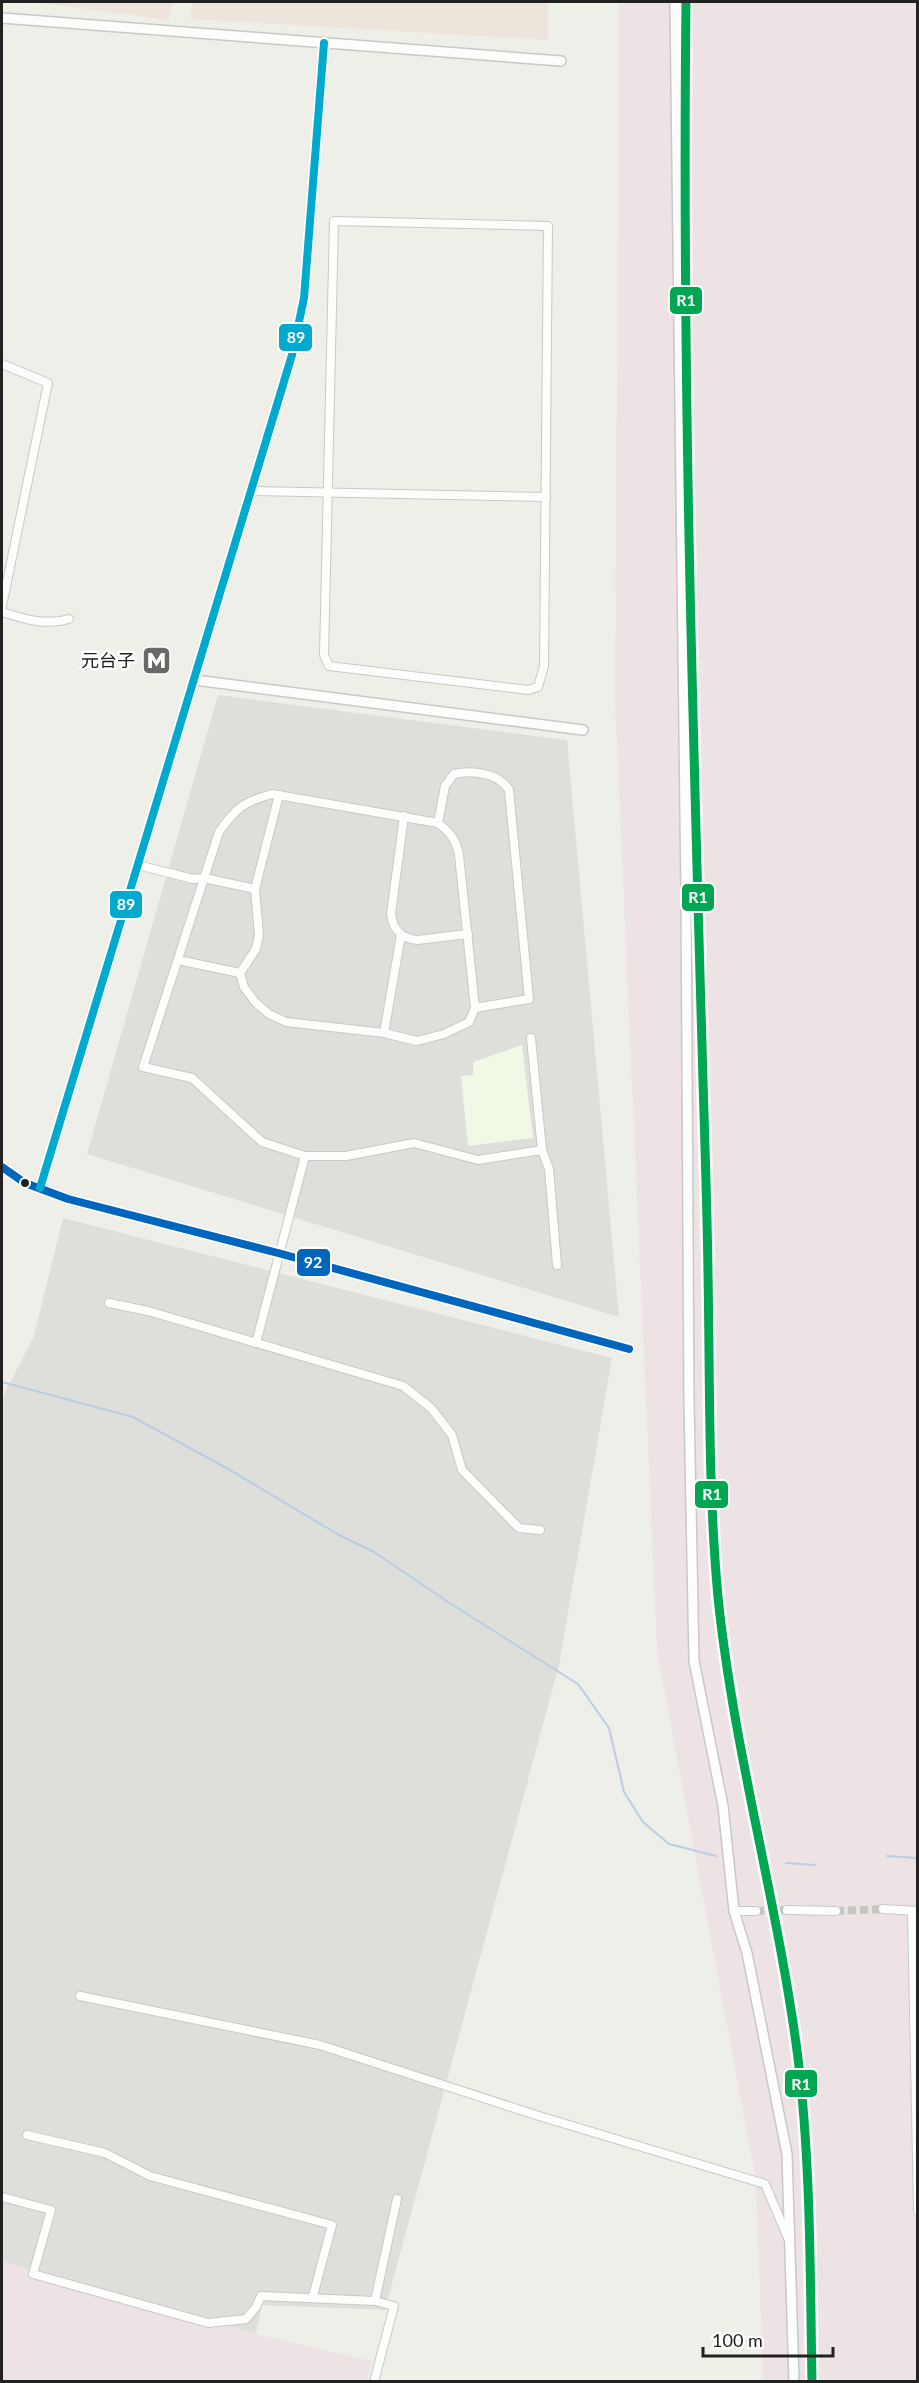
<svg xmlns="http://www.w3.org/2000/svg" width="919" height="2383" viewBox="0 0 919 2383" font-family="Lato,'Noto Sans SC',sans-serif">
<rect width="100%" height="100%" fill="#efefea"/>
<g fill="#dededb">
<polygon points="218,695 567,740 619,1317 87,1154"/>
<polygon points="63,1218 612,1358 559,1665 385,2310 262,2305 256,2334 2,2261 2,1398 34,1336"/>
</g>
<g fill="#ede4db">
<polygon points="33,2 173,2 169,20"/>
<polygon points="193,2 548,2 548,40 190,19"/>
</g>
<g fill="#ede3e5">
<polygon points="619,2 917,2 917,2381 763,2381 756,2181 657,1651 615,700"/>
<polygon points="2,2261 256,2334 372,2361 366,2381 2,2381"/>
</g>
<polygon fill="#f2f8e6" points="522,1045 533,1138 468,1146 461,1076 473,1075 473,1062"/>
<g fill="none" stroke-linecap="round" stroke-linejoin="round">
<g stroke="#bbcce4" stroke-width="2">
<polyline points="2,1382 133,1417 230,1470 339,1535 374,1552 448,1602 578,1684 609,1728 624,1792 643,1822 669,1844 716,1856"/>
<polyline points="887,1856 918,1858"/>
<polyline points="786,1863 815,1865"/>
</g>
<g stroke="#c6c6c2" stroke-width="8" stroke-dasharray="8 4" stroke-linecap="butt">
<polyline points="756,1911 787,1910"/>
<polyline points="836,1911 883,1909"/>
</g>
<defs>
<g id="minor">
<polygon points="334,221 548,226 544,666 538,687 528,690 329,666 324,655"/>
<polyline points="2,364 48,383 2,606"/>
<polyline points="251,491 546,497"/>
<path d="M 2,612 C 24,619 46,626 69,619"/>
<path d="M 404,816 L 391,914 C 393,930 401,938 417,940 L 468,934"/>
<path d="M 438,823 L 445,786 L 454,774 C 473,770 499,773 509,790 L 529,999 L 475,1008"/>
<polyline points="138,865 193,879 204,878 255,889"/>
<polyline points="178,960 240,973"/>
<path d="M 240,973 L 244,987 L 255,1002 L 269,1014 L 286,1022 L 384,1033 L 417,1041 L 444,1034 L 469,1022 L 475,1008 L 459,855 C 456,840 450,832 438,823 L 272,794 C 243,802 236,808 219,832 L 143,1067 L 192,1078 L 262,1142 L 305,1156 L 346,1156 L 414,1143 L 478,1160 L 542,1150"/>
<polyline points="240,973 256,949 259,935 255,889 279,795"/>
<polyline points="384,1033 401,935"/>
<polyline points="531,1038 542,1150 549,1169 557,1265"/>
<polyline points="109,1303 148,1311 403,1386 431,1408 452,1435 462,1470 519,1528 540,1530"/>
<polyline points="256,1343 305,1156"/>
<polyline points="883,1909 918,1911"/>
<polyline points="787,1910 836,1911"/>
<polyline points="734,1911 756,1911"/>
<polyline points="912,1911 918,2211"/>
<polyline points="80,1996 320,2045 539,2116 765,2184 788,2238"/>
<polyline points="27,2135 105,2153 150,2176 332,2225 313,2296"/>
<polyline points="2,2197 51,2210 33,2274 208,2323 246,2319 256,2307 261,2296 375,2301 394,2306 374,2382"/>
<polyline points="375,2301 397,2199"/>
</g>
<g id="tertiary">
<polyline points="675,2 686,893 689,1402 694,1661 723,1806 734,1911 747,1953 787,2154 794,2382"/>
<polyline points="2,18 561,61"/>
<polyline points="195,680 583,730"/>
<polyline points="2,1167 25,1183 68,1199 278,1253 629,1349"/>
<polyline points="40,1188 292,355 304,298 324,43"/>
</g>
</defs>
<use href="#minor" stroke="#c8c8c6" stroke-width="10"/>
<use href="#tertiary" stroke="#c8c8c6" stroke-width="12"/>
<use href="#minor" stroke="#fdfdfc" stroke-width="8"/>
<use href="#tertiary" stroke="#fdfdfc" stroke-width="9"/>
<defs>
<polyline id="bus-1" points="2,1167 25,1183 68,1199 278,1253 629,1349"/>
<polyline id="bus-2" points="40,1188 292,355 304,298 324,43"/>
</defs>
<use href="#bus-1" stroke="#fff" stroke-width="12"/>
<use href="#bus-2" stroke="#fff" stroke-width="12"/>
<use href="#bus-1" stroke="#0065bd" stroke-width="8"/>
<use href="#bus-2" stroke="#00a9ce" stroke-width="8"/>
<defs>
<path id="rail-1" d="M 686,2 C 682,349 692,697 702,1045 C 704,1121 707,1197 708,1273 C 710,1381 708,1489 718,1597 C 734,1753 778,1903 798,2058 C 811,2165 810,2274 812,2382"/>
</defs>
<use href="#rail-1" stroke="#fff" stroke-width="14"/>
<use href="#rail-1" stroke="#00a651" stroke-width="9"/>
</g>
<defs>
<symbol id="metro-square" viewBox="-11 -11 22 22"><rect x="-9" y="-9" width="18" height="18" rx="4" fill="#696967" stroke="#fff"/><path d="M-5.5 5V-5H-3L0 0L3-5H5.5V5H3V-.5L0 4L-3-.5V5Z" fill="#fff"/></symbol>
</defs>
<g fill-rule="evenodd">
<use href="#metro-square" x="140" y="644" width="33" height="33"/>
</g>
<circle fill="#212121" stroke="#fff" stroke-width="2" cx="25" cy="1183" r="5"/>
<g text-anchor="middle" stroke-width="5" stroke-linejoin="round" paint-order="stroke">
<g font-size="18" fill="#212121" stroke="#fff" text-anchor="end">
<text x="135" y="667">元台子</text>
</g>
</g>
<g stroke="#fff" stroke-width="2">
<rect x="669" y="286" width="34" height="29" rx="6" fill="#00a651"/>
<rect x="278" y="323" width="35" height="29" rx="6" fill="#00a9ce"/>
<rect x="681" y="883" width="34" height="29" rx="6" fill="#00a651"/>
<rect x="109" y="890" width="34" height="29" rx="6" fill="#00a9ce"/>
<rect x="296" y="1248" width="35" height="29" rx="6" fill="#0065bd"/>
<rect x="694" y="1480" width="35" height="29" rx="6" fill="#00a651"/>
<rect x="784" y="2069" width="34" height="29" rx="6" fill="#00a651"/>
</g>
<g font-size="16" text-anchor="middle" font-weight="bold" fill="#fff">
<text x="686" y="306">R1</text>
<text x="296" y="343">89</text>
<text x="698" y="903">R1</text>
<text x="126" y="910">89</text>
<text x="313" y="1268">92</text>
<text x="712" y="1500">R1</text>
<text x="801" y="2090">R1</text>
</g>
<rect width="919" height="2383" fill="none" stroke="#212121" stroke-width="6"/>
<path d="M703 2347v9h130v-9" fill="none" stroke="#212121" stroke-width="3"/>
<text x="712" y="2347" font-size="18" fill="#212121" stroke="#ffffff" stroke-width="4.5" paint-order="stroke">100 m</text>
</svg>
